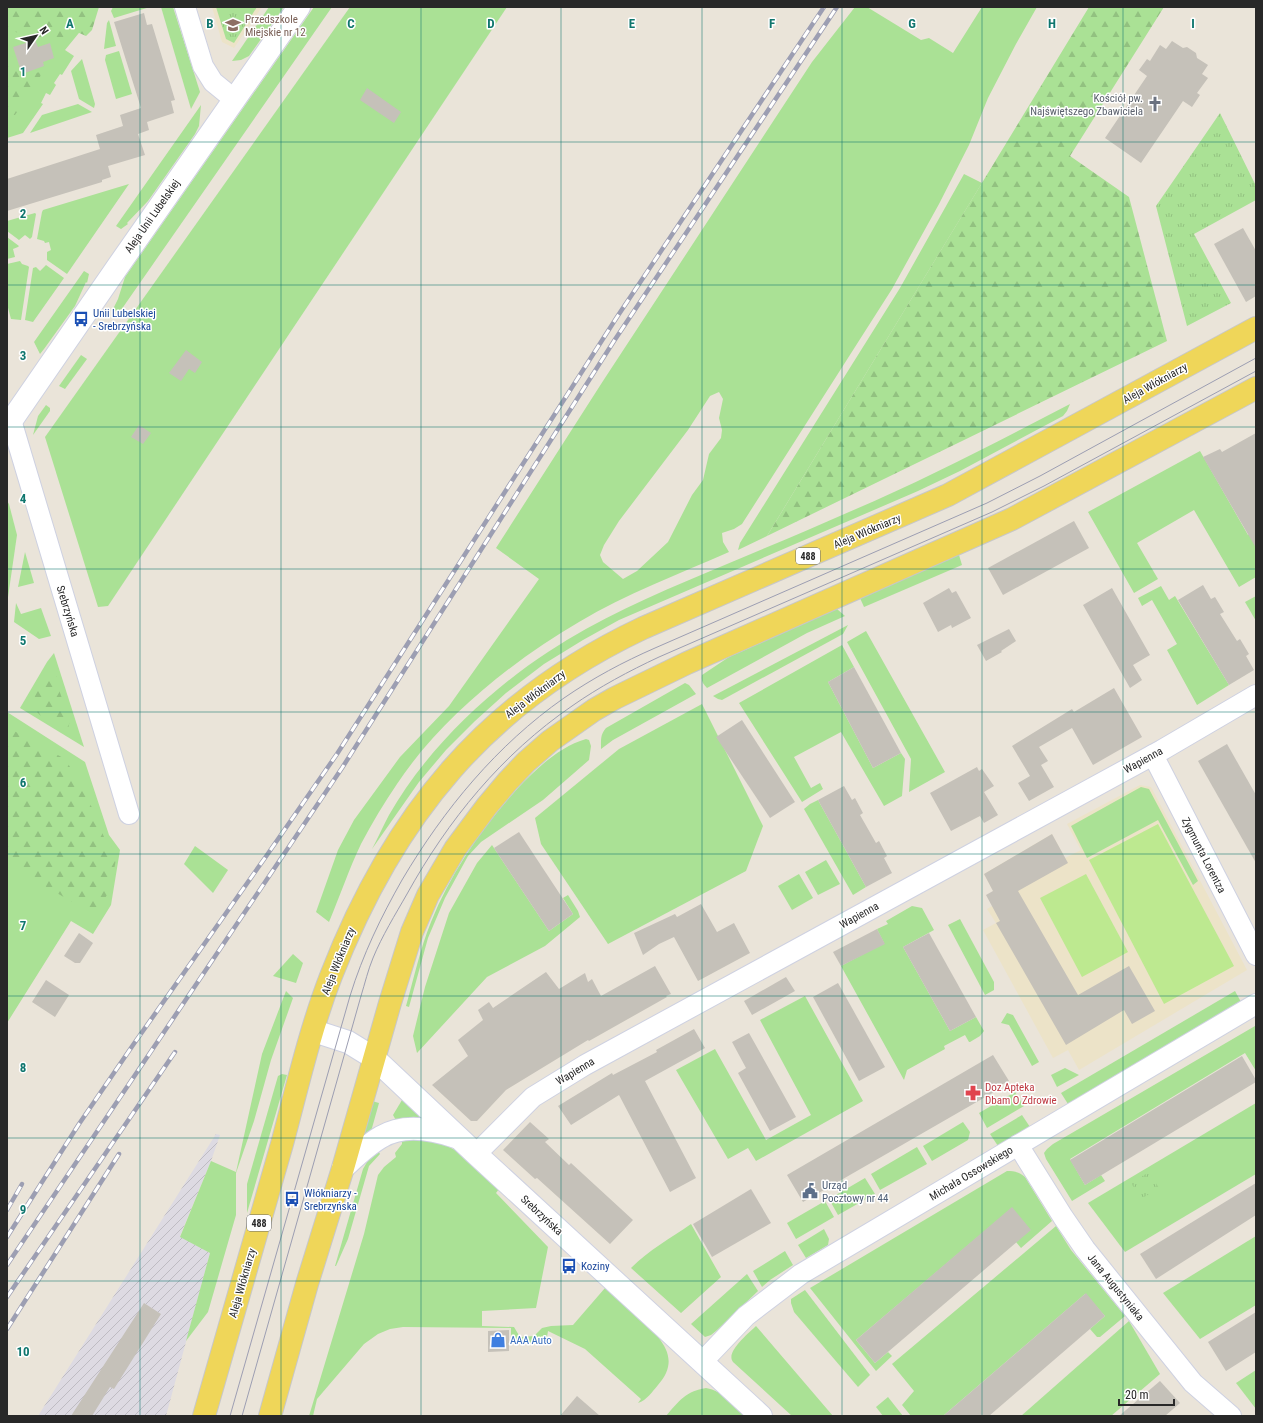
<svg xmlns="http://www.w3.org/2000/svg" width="1263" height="1423" viewBox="0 0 1263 1423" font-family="'Roboto Condensed',sans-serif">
<defs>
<pattern id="industrial-furrows" width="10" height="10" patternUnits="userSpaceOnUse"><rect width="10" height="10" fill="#dddae2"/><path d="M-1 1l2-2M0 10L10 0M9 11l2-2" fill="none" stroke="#bebbc2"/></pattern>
<pattern id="forest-firs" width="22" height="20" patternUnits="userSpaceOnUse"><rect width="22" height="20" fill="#aae195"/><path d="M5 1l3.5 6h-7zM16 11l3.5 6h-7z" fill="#92c180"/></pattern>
<pattern id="park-tufts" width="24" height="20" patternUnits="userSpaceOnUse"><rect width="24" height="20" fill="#aae195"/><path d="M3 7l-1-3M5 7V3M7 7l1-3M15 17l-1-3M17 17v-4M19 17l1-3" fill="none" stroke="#92c180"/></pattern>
</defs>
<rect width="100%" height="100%" fill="#eae4d9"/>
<polygon fill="url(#industrial-furrows)" points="216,1134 220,1135 211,1161 180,1236 210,1253 166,1416 38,1416"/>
<g fill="#ece3c8">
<polygon points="212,7 262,7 234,48 222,42"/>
<polygon points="1140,785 1151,787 1247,970 1079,1070 1068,1050 1053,1058 983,930 996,923 987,909 992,906 993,891 984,874 1052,834 1065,858 1081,850 1067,824"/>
</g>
<g fill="#aae195" fill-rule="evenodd">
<polygon points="7,7 94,7 92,17 65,50 74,56 62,75 60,74 54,83 56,85 50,95 46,93 41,103 43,104 23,133 7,138"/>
<polygon points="113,7 150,7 114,18 111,11"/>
<polygon points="161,7 173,7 200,92 191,109"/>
<polygon points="269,7 284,7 249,56 241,60 232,61"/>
<polygon points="314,7 332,7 119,313 113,309 118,299 125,277"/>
<polygon points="350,7 507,7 108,606 98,607 45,437"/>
<path d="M 855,7 L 867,7 L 921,40 L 929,38 L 953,53 L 982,7 L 1037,7 L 1016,44 L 988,98 L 969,145 L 939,204 L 892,289 L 742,524 L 734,529 L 722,533 L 723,542 L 729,552 C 679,574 626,594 579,622 C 512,661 440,719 397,784 C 384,803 372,823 361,844 C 349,869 340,896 329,922 L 316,912 L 338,850 L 354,820 L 400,757 L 449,706 L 539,579 L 496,548 L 603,381 L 812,62 ZM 719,392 L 723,399 L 719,418 L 722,430 L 721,438 L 709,454 L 703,480 L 692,495 L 668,542 L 637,571 L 623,579 L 603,562 L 600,555 L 604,545 L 619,521 L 688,430 L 710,396 Z"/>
<polygon points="109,20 116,46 104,49 107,23"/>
<polygon points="119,51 132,94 116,99 105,60 106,55"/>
<polygon points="82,59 95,104 94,108 79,99 71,71"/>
<polygon points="78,104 92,112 30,133 42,115"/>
<polygon points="201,105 199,126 195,134 148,201 127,223 128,224 121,229 116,226"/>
<polygon points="964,174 982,183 767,536 738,550 740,543 900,288"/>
<polygon points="129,184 67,274 47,260 47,252 51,250 49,242 45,243 44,241 37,239 42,212 43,210"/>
<polygon points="35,213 36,214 32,237 30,239 25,235 19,240 7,231 7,221"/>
<polygon points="7,237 19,246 18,247 13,249 15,257 7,259"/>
<polygon points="20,261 22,264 28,266 29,267 21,320 11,319 7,304 7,264"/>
<polygon points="46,265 64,278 33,322 25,320 33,268 36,267 40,271"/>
<polygon points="84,271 89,274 87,283 86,282 75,306 44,349 40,354 34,342"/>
<polygon points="81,355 87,359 65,389 59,386"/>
<path d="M 1070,404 L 1067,411 L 1063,416 L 960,471 L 918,491 L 619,620 L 583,640 L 544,664 L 506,693 L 475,721 L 446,750 L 419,782 L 372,849 C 378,838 383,826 389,815 C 426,750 487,692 548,652 C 598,619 653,595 708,572 C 755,552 802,533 849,512 C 924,480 997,442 1070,404 Z"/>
<polygon points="46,405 50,408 50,411 33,435 38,416"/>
<polygon points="1200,451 1248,535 1256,531 1256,577 1239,587 1194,510 1137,543 1158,579 1134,593 1088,512"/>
<polygon points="7,501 9,504 17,535 7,604"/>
<polygon points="25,552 34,583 18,587"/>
<polygon points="959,555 962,565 864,607 860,598"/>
<polygon points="1161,586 1169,600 1175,596 1229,685 1197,705 1167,650 1177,644 1152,600 1142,606 1138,598"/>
<polygon points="1256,596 1256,621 1245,602"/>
<polygon points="16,603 21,614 41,608 51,636 39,639 14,622"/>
<path d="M 837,609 L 845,616 L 807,633 L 707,688 C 703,684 701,681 702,675 L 729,657 Z"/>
<polygon points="848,625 843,634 722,700 718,699 713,696"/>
<polygon points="866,631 945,772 909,792 911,759 847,642"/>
<polygon points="842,645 854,667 828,682 873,768 901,753 905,759 902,796 884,806 841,732 794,757 811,788 820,783 823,789 802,802 739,703"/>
<polygon points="54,653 84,747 20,708 47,662"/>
<path d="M 685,683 L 689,685 L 696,694 L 613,740 L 601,749 C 601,740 600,735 606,728 Z"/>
<polygon points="702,704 763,826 746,871 608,944 541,844 535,818 619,749"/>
<polygon points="7,712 85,762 109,835 120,850 111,905 93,934 71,921 7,1023"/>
<path d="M 586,739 L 589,740 L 591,746 L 589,760 L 543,800 L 481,842 L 468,856 L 445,898 L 428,938 L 409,1007 L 406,1006 C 414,978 420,949 431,922 C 451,872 482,828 518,788 C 537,768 559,747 586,739 Z"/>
<polygon points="1141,787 1149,789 1198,881 1193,885 1158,820 1087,858 1071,826"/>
<polygon points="818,800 866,887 853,895 804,809 810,804"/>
<polygon points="492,845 549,931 573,914 563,898 568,895 578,911 580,917 545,946 487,977 417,1053 413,1036 425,987 449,913 477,863"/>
<polygon points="195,846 228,870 213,893 184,864"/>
<polygon points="826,860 840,884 818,895 805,872"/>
<polygon points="799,874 813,898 792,910 778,886"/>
<polygon points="912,906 922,908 934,930 903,947 950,1031 976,1017 984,1031 980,1036 970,1042 969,1042 965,1035 944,1046 945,1049 907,1070 904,1080 841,966 884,943 877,929 888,924 886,921"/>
<polygon points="960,919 994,982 994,990 985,995 948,925"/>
<polygon points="293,954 303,963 296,983 273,976"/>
<polygon points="286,991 293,998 271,1060 254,1121 236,1173 236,1215 208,1312 186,1341 210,1253 180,1237 211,1161 236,1172 262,1054"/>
<polygon points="1235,991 1241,1002 1068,1104 1061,1093"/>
<polygon points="805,996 863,1101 756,1161 748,1148 728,1159 676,1070 715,1049 766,1140 811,1115 760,1020"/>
<polygon points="1007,1013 1013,1015 1039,1062 1032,1066 1009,1025 1001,1023"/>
<polygon points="1255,1026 1256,1071 1245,1053 1070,1159 1085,1185 1101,1175 1105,1181 1072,1201 1046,1159 1044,1153 1047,1149 1053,1144"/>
<polygon points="1065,1068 1079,1075 1057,1087 1051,1075"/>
<polygon points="282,1074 287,1075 247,1213 247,1184 278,1076"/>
<polygon points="1015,1092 1024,1106 987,1128 979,1113"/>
<polygon points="402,1100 422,1118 422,1120 397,1122 393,1115"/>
<polygon points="372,1101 379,1103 370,1135 362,1142"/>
<polygon points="1256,1103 1256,1174 1125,1252 1088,1203"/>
<polygon points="1022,1115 1030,1127 998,1146 990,1134"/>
<polygon points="963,1122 970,1132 968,1140 932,1161 923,1146"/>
<path d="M 408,1136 L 443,1144 L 455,1150 L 499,1189 L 496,1193 L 548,1247 L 536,1308 L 482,1311 L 482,1326 L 514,1327 L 520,1337 L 534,1336 L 542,1328 L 551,1326 L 573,1325 L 605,1288 C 616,1298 627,1307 637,1317 C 659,1336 683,1357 658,1385 C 652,1392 647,1400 638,1403 L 641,1399 L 585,1349 L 548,1331 L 546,1343 L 511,1342 L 511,1328 L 403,1327 L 390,1329 L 378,1334 L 364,1344 L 317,1399 L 313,1416 L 309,1416 L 364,1234 L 378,1175 L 384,1167 L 396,1157 L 395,1153 L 402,1144 L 402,1140 Z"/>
<polygon points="917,1147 927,1164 880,1190 871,1174"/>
<polygon points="377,1149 380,1154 369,1166 348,1239 336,1266 335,1266 363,1169 370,1157"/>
<path d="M 1007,1171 C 1014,1171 1019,1172 1025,1177 L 1052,1221 L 1021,1248 L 1016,1242 L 1012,1208 L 856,1340 L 875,1363 L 888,1352 L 892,1356 L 876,1371 L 810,1288 Z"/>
<polygon points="865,1178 875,1194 838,1215 829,1199"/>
<polygon points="825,1201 834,1217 796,1239 787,1223"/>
<path d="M 691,1224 L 721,1277 L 681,1313 L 631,1268 C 649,1250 671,1238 691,1224 Z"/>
<polygon points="1056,1226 1071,1250 1125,1316 1100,1337 1097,1337 1090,1329 1105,1316 1085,1294 943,1416 911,1416 902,1405 914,1391 892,1364"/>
<polygon points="824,1229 829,1239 828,1245 806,1258 798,1245"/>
<polygon points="1256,1236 1256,1305 1200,1339 1163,1293"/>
<polygon points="785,1251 793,1265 770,1280 762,1287 753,1271"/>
<polygon points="747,1274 758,1291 716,1331 711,1335 705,1337 691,1324"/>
<polygon points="805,1290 870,1375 858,1387 794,1312 791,1303 791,1299"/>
<polygon points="1129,1321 1160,1374 1111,1416 1021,1416"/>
<path d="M 756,1326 L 833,1416 L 792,1416 L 733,1362 C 725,1352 749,1333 756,1326 Z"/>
<polygon points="1256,1370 1256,1409 1236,1383"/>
<path d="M 706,1388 C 723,1391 734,1405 746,1416 L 666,1416 C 679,1401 686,1391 706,1388 Z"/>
<polygon points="888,1397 903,1416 883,1416 876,1407"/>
</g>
<g fill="url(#forest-firs)">
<polygon points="7,7 54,7 63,13 73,29 70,40 60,47 51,38 25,36 9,29 7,28"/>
<polygon points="81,7 99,7 92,30 86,36 77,32 71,20 81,12"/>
<polygon points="1089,7 1164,7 1070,156 1129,197 1167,341 767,536"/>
<path d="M 7,52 L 12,56 L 17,71 L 23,78 L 34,73 L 42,72 C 40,79 36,81 32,87 C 26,96 22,106 15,115 L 9,115 L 7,106 Z"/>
<polygon points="56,671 58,687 70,721 67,732 40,715 31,706 38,687 48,672"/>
<polygon points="7,727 65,759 85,791 104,837 117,854 110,891 97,909 74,903 7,864"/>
</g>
<g fill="url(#park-tufts)">
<polygon points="216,7 257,7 234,43 226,39"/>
<polygon points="1220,113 1256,186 1256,200 1194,234 1231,303 1187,326 1156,206"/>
<polygon points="1149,1172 1159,1188 1141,1199 1131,1183"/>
</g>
<g fill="#bde990">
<polygon points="1158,824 1234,966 1164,1004 1089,860"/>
<polygon points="1086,874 1128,952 1082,977 1040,898"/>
</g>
<g fill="#c5c1b9">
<polygon points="144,13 147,25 152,24 175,100 171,101 174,113 147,122 149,130 138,134 145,155 108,166 111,177 102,180 102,182 7,211 7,179 100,149 96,135 123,126 120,115 141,108 114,22"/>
<polygon points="35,40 38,47 50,43 54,58 43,62 44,66 22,74 13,47"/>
<polygon points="1172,41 1183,48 1187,47 1196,53 1197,58 1208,65 1202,74 1208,78 1197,93 1200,95 1192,107 1183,101 1141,163 1105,138 1147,76 1139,70 1147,59 1150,61 1160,45 1166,49"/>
<polygon points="367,88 401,112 394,123 360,100"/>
<polygon points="1243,228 1256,251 1256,296 1246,302 1214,244"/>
<polygon points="186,350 202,362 195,373 189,369 181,381 169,373"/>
<polygon points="139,425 151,433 143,444 131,437"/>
<polygon points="1256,433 1256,548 1203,457 1220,449 1222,452"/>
<polygon points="1074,521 1089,548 1003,595 988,568"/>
<polygon points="1203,585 1211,599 1215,597 1224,612 1220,614 1237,641 1240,639 1249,654 1246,656 1254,670 1229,685 1178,600"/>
<polygon points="949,588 952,593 956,591 971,618 952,628 951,625 938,632 923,603"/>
<polygon points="1112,588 1150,655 1133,665 1142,680 1130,688 1083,605"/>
<polygon points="1009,629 1016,641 1001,651 1002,652 986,661 977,645"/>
<polygon points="854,667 901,753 873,768 828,682"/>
<polygon points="1114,688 1142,737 1093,765 1072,728 1039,747 1048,761 1041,765 1054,787 1029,801 1018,783 1030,776 1012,746 1072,709 1074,712"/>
<polygon points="742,720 795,802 770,818 716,737"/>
<polygon points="1227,744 1256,795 1256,863 1198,761"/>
<polygon points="977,767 979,771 982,769 994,786 984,792 998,815 984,823 980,816 951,831 930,793"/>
<polygon points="844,786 852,800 855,798 863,813 860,815 876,843 879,841 887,856 884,858 892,873 866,887 818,800"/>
<polygon points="519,832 573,914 549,931 494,848"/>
<polygon points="1052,834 1068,863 1018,891 1078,995 1129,966 1155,1011 1132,1024 1124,1010 1066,1045 996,923 1000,921 986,895 993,891 984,874"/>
<polygon points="701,904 717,932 734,923 750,953 698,981 674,937 659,944 643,955 634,933 675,914 677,917"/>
<polygon points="877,929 885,944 841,966 833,952"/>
<polygon points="79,933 93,943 80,963 75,963 64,956"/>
<polygon points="929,933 976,1017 950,1031 903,947"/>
<polygon points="655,966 671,994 666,996 667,997 589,1041 588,1040 506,1090 477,1121 471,1121 432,1085 468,1056 458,1040 483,1020 478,1010 489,1002 493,1008 546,972 559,989 585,973 588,982 592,979 601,996"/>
<polygon points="786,977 795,991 752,1015 744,1001"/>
<polygon points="46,980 69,995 55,1017 32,1002"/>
<polygon points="838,983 885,1067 859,1081 813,997"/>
<polygon points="694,1029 705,1048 645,1081 696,1178 670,1192 619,1095 571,1125 558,1106 612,1073 613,1075 657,1052 656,1050"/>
<polygon points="749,1033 796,1117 770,1131 738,1073 746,1068 732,1042"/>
<polygon points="993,1055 1009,1081 999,1086 1001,1088 803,1202 787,1175"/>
<polygon points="1242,1056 1256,1080 1256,1082 1085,1185 1070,1160"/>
<polygon points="530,1122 549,1139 545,1142 569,1165 571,1163 633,1220 610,1244 537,1178 535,1179 503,1150"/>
<polygon points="1256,1183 1256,1215 1156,1279 1140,1254"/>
<polygon points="751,1189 771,1223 712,1257 693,1224"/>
<polygon points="1012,1207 1031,1230 875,1363 856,1340"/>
<polygon points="1086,1293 1105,1316 989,1416 943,1416"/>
<polygon points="144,1303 161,1314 114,1389 110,1387 92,1416 71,1416"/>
<polygon points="1256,1312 1256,1352 1226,1371 1208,1342"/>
<polygon points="509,1330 509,1351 488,1352 488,1331"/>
<polygon points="1160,1381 1180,1403 1165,1416 1119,1416"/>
<polygon points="577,1396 600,1416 560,1416"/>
</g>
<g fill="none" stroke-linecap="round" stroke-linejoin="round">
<defs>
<g id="minor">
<polyline points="185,7 203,66 213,82 235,100"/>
<polyline points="11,420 129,814"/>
<polyline points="1153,755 1256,955"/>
<polyline points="1018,1145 1063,1217 1085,1249 1193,1383 1231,1416"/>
<polyline points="476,1154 533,1097 585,1065 1162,750 1256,695"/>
<polyline points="702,1362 746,1316 801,1274 1256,1004"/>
</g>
<polyline id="tertiary" points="7,427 116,269 299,7"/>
<g id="secondary">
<polyline points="314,1031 348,1042 374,1058 476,1154 761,1416"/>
<path d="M 343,1168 C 355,1157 367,1145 381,1137 C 404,1123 433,1129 456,1137"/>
</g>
<g id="primary">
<path d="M 204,1416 C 230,1325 256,1235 282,1144 C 297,1088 310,1030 331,976 C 393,816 486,702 643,628 L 948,495 L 1256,328"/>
<polyline points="270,1416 307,1284 343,1168 390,1003 412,932 428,895 455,849 487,806 508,781 526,762 550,741 594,710 615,698 687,663 1012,519 1256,388"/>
</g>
</defs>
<use href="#minor" stroke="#ced1e1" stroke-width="22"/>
<use href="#tertiary" stroke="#ced1e1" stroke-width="24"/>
<use href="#secondary" stroke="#ced1e1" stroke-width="24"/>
<use href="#primary" stroke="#c7c7c7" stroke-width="24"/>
<use href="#minor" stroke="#fff" stroke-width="20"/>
<use href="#tertiary" stroke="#fff" stroke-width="22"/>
<use href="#secondary" stroke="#fff" stroke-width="22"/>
<use href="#primary" stroke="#efd659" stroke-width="22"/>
<g stroke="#9c9eb2" stroke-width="1">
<path d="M 230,1416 L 350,996 C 363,954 381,917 402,880 C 444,809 497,745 564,698 C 593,678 623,662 655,648 L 987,503 L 1040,476 L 1256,358"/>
<path d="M 242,1416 L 361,996 C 365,983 368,970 373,958 C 382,936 395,915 407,894 C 448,820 502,754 572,706 C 599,687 629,671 659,657 L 992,512 L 1044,486 L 1256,371"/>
</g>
<defs>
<g id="rail">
<polyline points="7,1210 22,1184"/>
<polyline points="7,1237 79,1124 133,1045 267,855 337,754 617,317 824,7"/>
<polyline points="7,1265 342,768 614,341 837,7"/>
<polyline points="7,1297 175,1052"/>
<polyline points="7,1329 119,1154"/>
</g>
</defs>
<use href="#rail" stroke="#9c9eb2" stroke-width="4.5"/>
<use href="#rail" stroke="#fff" stroke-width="3" stroke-dasharray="9" stroke-linecap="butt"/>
</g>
<path fill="none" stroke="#0f766e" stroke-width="1" stroke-opacity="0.55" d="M 140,7 L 140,1416M 281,7 L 281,1416M 421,7 L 421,1416M 561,7 L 561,1416M 702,7 L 702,1416M 842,7 L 842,1416M 982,7 L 982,1416M 1123,7 L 1123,1416M 7,142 L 1256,142M 7,285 L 1256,285M 7,427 L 1256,427M 7,569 L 1256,569M 7,712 L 1256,712M 7,854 L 1256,854M 7,996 L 1256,996M 7,1138 L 1256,1138M 7,1281 L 1256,1281"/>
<defs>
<symbol id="school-bare" viewBox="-9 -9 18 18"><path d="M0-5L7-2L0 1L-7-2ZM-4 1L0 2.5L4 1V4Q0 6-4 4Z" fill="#8d6e63" stroke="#fff" stroke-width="2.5" paint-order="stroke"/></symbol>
<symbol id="church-bare" viewBox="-9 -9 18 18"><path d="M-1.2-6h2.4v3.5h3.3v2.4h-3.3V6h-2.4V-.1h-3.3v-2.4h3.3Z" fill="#6b7280" stroke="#fff" stroke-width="2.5" paint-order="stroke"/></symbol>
<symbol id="bus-bare" viewBox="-9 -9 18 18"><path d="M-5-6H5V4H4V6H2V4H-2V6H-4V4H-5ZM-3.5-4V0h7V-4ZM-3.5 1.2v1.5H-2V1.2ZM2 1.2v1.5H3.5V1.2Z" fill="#1a4fb4" stroke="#fff" stroke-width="2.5" paint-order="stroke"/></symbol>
<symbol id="pharmacy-bare" viewBox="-9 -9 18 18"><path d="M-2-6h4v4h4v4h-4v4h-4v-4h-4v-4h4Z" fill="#e0444e" stroke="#fff" stroke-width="2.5" paint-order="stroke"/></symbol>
<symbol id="civic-bare" viewBox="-9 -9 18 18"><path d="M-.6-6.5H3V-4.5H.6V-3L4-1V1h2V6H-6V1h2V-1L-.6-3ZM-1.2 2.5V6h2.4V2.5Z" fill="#5c6f8a" stroke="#fff" stroke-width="2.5" paint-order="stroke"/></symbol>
<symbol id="shop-bare" viewBox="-9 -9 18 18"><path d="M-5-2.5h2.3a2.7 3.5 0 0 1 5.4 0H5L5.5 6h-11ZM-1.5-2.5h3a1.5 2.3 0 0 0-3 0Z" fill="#3f7fe0" stroke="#fff" stroke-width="2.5" paint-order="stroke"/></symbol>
</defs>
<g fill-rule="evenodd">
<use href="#school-bare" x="222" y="14" width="22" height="22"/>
<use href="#church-bare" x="1144" y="93" width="22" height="22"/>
<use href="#bus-bare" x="70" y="308" width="22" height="22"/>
<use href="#pharmacy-bare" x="962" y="1082" width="22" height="22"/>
<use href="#civic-bare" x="799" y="1180" width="22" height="22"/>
<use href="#bus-bare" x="281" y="1188" width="22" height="22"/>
<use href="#bus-bare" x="558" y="1255" width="22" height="22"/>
<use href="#shop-bare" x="487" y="1329" width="22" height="22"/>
</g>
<g text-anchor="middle" stroke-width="3" stroke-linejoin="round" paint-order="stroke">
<g fill="#fff" stroke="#686868" stroke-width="1">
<rect x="796" y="548" width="24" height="16" rx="3"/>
<rect x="247" y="1215" width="24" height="16" rx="3"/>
</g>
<g font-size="10" font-weight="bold" fill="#282828">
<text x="808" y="560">488</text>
<text x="259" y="1227">488</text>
</g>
<g font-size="11" fill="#785e54" stroke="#fff" text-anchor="start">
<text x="245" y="23">Przedszkole<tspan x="245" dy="13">Miejskie nr 12</tspan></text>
</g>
<g font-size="11" fill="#5b616d" stroke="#fff" text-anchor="end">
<text x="1143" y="102">Kościół pw.<tspan x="1143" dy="13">Najświętszego Zbawiciela</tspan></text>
</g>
<g font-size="11" fill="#282828" stroke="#fff">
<text transform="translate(152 216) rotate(-55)" y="4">Aleja Unii Lubelskiej</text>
<text transform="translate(1155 383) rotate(-29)" y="4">Aleja Włókniarzy</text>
<text transform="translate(867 531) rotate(-23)" y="4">Aleja Włókniarzy</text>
<text transform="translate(68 611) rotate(73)" y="4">Srebrzyńska</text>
<text transform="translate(535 694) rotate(-37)" y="4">Aleja Włókniarzy</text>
<text transform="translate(1143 760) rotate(-29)" y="4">Wapienna</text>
<text transform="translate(1204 855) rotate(63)" y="4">Zygmunta Lorentza</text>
<text transform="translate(859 915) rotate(-29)" y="4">Wapienna</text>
<text transform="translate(338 961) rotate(-68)" y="4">Aleja Włókniarzy</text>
<text transform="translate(575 1071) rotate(-31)" y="4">Wapienna</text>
<text transform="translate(971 1173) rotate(-31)" y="4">Michała Ossowskiego</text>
<text transform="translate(542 1215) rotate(43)" y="4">Srebrzyńska</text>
<text transform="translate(242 1283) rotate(-74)" y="4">Aleja Włókniarzy</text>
<text transform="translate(1116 1287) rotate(51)" y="4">Jana Augustyniaka</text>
</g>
<g font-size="11" fill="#164399" stroke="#fff" text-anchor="start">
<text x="93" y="317">Unii Lubelskiej<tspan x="93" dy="13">- Srebrzyńska</tspan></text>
<text x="304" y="1197">Włókniarzy -<tspan x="304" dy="13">Srebrzyńska</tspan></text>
<text x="581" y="1270">Koziny</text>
</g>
<g font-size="11" fill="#be3a42" stroke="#fff" text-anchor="start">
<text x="985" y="1091">Doz Apteka<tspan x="985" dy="13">Dbam O Zdrowie</tspan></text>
</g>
<g font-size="11" fill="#4e5e75" stroke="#fff" text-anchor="start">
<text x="822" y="1189">Urząd<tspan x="822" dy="13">Pocztowy nr 44</tspan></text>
</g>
<g font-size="11" fill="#366cbe" stroke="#fff" text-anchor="start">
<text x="510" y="1344">AAA Auto</text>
</g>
</g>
<g font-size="13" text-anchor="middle" font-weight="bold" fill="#0f766e" stroke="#fff" stroke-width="3" stroke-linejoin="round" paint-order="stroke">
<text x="70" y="28">A</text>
<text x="210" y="28">B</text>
<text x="351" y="28">C</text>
<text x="491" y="28">D</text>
<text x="632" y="28">E</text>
<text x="772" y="28">F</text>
<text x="912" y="28">G</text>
<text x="1052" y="28">H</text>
<text x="1193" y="28">I</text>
<text x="23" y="76">1</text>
<text x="23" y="218">2</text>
<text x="23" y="360">3</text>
<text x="23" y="503">4</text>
<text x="23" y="645">5</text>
<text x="23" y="787">6</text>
<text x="23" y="930">7</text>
<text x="23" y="1072">8</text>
<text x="23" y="1214">9</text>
<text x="23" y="1356">10</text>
</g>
<rect width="1263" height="1423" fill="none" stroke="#282828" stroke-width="16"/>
<g transform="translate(36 36) rotate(56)" stroke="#ffffff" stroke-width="3" paint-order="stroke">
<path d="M0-3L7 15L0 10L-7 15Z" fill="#282828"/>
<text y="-6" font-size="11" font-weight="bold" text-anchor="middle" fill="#282828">N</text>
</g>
<path d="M1119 1399v6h55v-6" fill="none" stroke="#282828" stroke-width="2"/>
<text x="1125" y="1399" font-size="12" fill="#282828" stroke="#ffffff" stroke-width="3" paint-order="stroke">20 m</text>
</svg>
